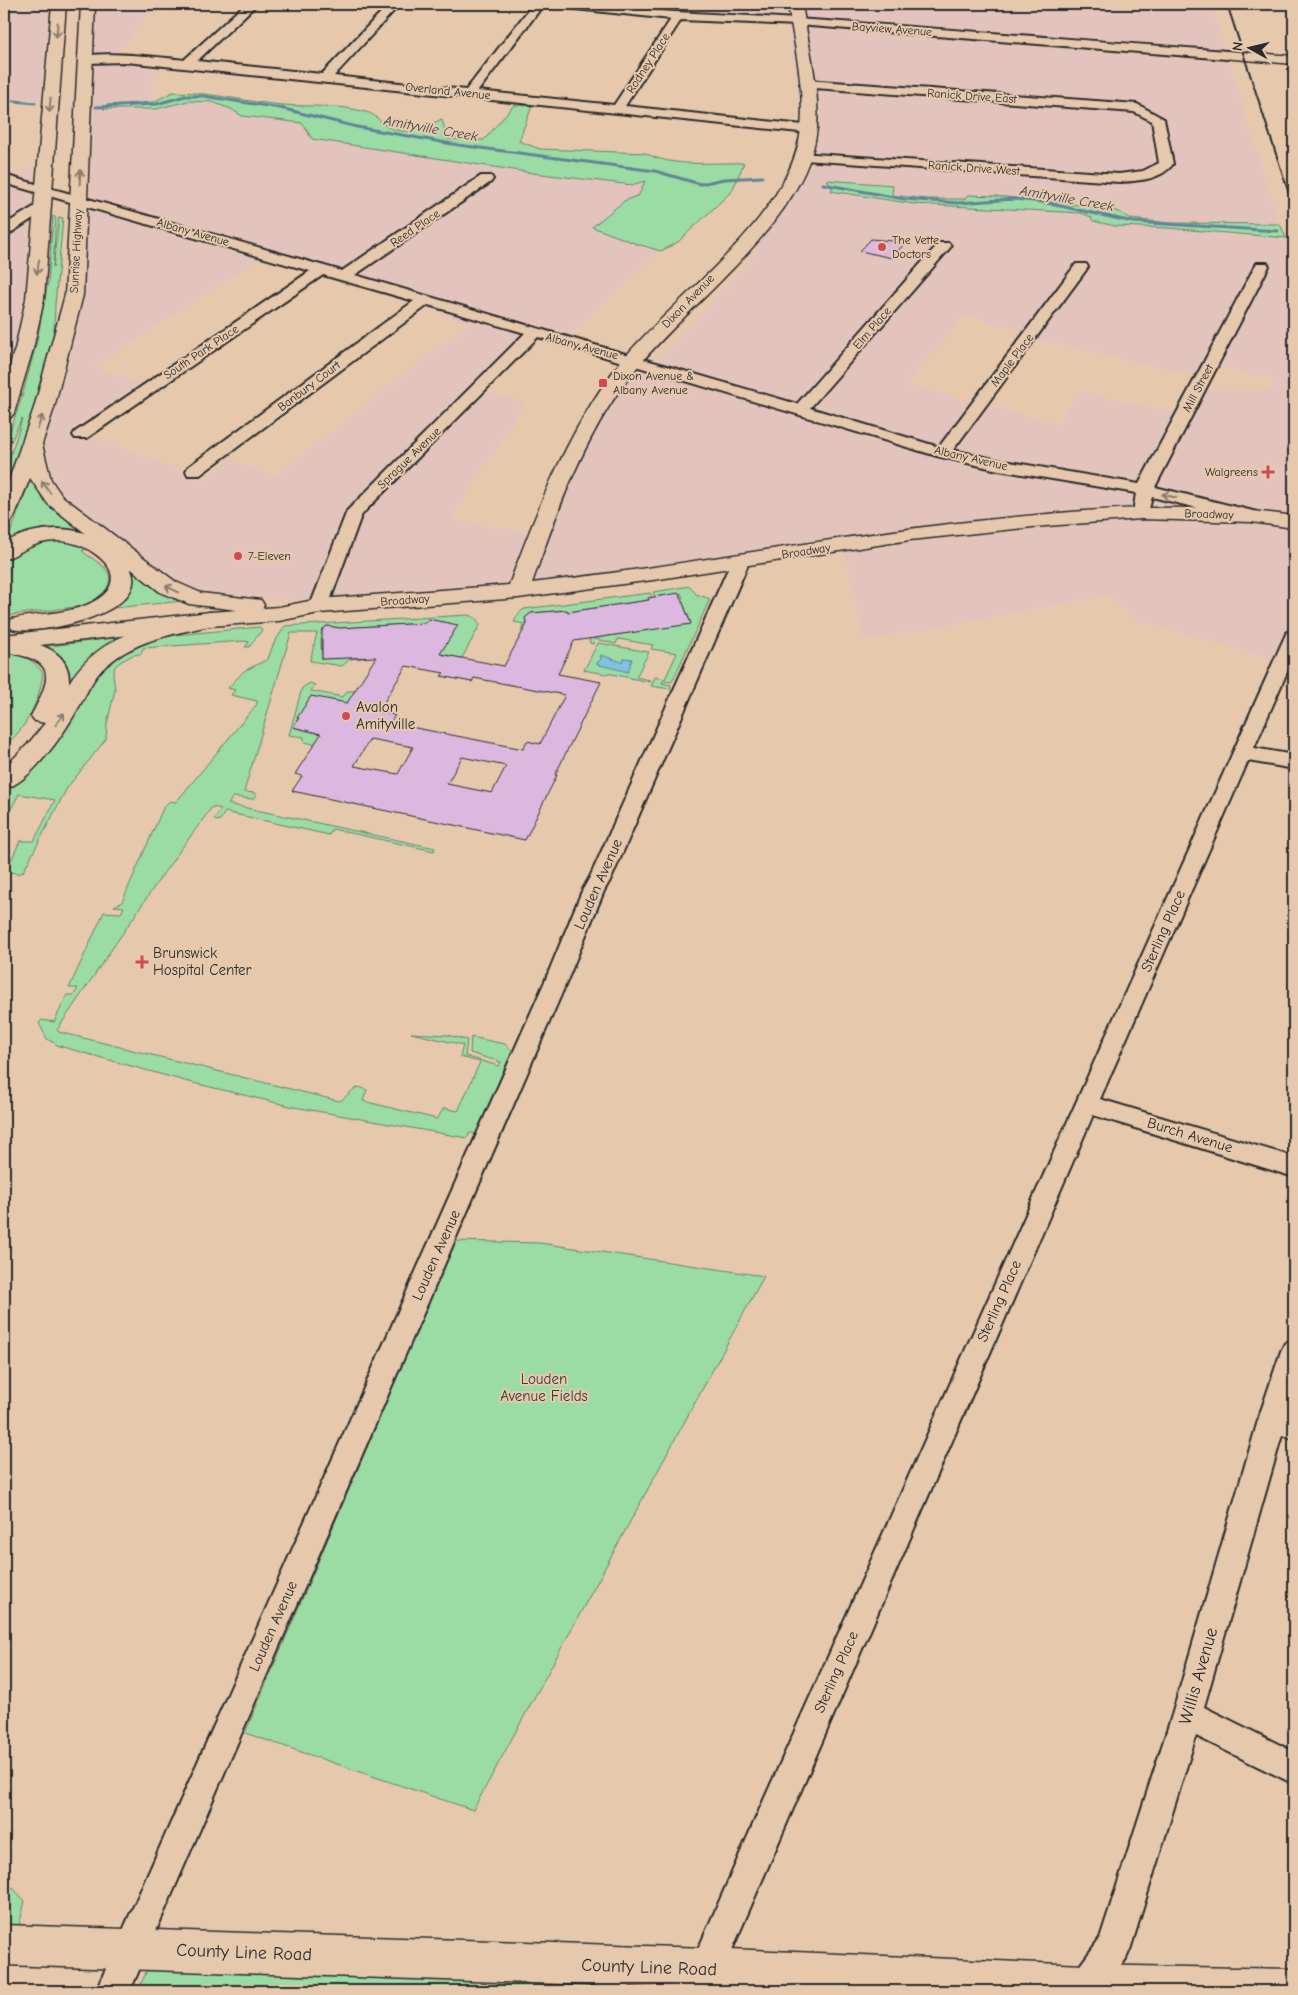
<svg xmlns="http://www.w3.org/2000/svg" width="1298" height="1995" viewBox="0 0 1298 1995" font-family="'Comic Neue',sans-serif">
<rect width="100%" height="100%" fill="#e6c9ad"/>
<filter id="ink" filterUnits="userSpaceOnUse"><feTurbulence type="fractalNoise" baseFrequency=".02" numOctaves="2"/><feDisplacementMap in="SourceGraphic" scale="10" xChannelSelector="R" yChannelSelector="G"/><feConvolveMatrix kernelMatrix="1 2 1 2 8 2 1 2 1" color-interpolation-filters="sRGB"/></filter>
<g filter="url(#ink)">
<g fill="#e3c4bd" fill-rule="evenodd">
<polygon points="4,4 51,4 44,101 4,96"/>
<path d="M 95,4 L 158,4 L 112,59 L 169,63 L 152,80 L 153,102 L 106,105 L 156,109 L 188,101 L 212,102 L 231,109 L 242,116 L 302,123 L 312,139 L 533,173 L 632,185 L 646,181 L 639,195 L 624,201 L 637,244 L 661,251 L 566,339 L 543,332 L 483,391 L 526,402 L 452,519 L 532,533 L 628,361 L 650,367 L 748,263 L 795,173 L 805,148 L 787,19 L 680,19 L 541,4 L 1211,4 L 1280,224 L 1171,223 L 1130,219 L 1121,213 L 1113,210 L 1087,206 L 996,196 L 967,195 L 965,199 L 927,199 L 892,195 L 893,185 L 828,180 L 832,188 L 831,191 L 914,204 L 1081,213 L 1091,217 L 1183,230 L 1286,238 L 1294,249 L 1294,622 L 1274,660 L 1137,621 L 1107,596 L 863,641 L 842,539 L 506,586 L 313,602 L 187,591 L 61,494 L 43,450 L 75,339 L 84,245 ZM 263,257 L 469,323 L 276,475 L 229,459 L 203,479 L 73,429 L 140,383 L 95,367 ZM 963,315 L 1029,333 L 1026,338 L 1201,377 L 1207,365 L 1277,380 L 1269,390 L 1203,390 L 1189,416 L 1080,391 L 1058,423 L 906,384 L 947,339 Z"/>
<polygon points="35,165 23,315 4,379 4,185"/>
</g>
<g fill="#9bdba4" stroke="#638368">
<path d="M 173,92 C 210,92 246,102 283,105 C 311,107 338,104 366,112 C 383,117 379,128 402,131 C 417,132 429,125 442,119 L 447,139 L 484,140 L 514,105 L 532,106 L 519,141 L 540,149 L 645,153 C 673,168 712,162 744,163 L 732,191 L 678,242 L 661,251 L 637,244 L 592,227 L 624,201 L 639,195 L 645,181 L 632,185 L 533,173 L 312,139 L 302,123 L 242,116 L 231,109 L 212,102 L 188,101 L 156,109 L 103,109 L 106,105 L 153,102 Z"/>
<polygon points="827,180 893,185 892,195 927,199 965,199 967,195 996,196 1087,206 1113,210 1121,213 1130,219 1171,223 1280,224 1286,238 1167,228 1115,226 1093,221 1091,217 1081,213 914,204 831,191 832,188"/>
<path d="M 53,216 L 56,218 L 53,268 L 59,217 L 63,218 L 55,305 L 54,332 L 35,403 L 17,455 L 4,488 C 4,464 17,442 22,418 L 4,457 L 4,448 L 22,397 L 37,341 L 48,282 Z"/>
<polygon points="32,476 81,527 71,533 6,544"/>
<path d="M 60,539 L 87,549 L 82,551 C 89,557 99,562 105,568 C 120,584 96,601 83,606 L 4,616 L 4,559 L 31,544 Z"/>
<polygon points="129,567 136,576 145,575 183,601 103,609"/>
<polygon points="690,586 696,594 710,599 672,682 663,681 662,683 671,685 670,689 651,686 655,677 665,679 677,653 651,649 653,645 618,639 616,644 595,639 593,644 590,643 589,639 691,623 681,598 683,598 681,593 655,597 653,592"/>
<polygon points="650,593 652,597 649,600 568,612 566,610 531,613 525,618 527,624 523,631 521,631 524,624 514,622 519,613 524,609"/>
<path d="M 468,615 L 476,618 L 480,625 L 462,658 L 435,653 L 443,641 L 448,641 L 457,625 L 421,630 L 409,624 L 340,628 L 327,626 L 322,630 L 321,634 L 326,637 L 321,639 L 322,659 L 363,656 L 363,658 L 350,659 L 342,666 L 310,661 L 317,633 L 291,633 L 244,792 L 256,793 L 256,797 L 252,799 L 233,797 L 228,804 L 435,848 L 434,851 L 332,829 L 329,835 L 225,812 L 220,820 L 216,821 L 214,819 L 221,809 L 212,807 L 165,871 L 57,1030 L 59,1032 L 339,1101 C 347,1098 351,1089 359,1087 L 367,1090 L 363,1101 L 437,1119 L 444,1108 L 458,1111 L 480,1062 L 460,1057 L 463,1045 L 411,1033 L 447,1035 L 467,1040 L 465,1056 L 499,1066 L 501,1062 L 470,1053 L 471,1037 L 505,1044 L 514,1052 L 478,1135 L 475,1137 L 474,1133 L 470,1133 L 467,1138 L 294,1107 L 185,1081 L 59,1046 L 47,1039 L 39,1023 L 42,1020 L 54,1022 L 67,995 L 74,995 L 78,988 L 69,988 L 104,912 L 121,913 L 124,907 L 114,906 L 122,902 L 164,806 L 170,801 L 176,802 L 257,704 L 257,701 L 231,695 L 235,690 L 228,688 L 244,671 L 268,659 L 273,645 L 285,626 Z"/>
<polygon points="260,627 262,630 249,647 245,647 249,642 244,641 143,648 141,654 133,655 120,662 115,667 113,674 115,690 107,724 106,739 67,788 23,872 18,874 8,871 7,869 20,841 34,841 55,800 19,794 4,822 4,788 44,749 82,691 106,664 128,650 163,636"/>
<polygon points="114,638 123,638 71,683 65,683 43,647"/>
<polygon points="598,643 649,652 636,677 650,680 649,682 607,673 605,674 584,670"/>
<path d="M 8,653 C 24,655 34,660 43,673 C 40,700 26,730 4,746 L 4,654 Z"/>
<polygon points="310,683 315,685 311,691 343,697 347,691 355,691 352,696 354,706 311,697 293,727 316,733 324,732 314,744 304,742 304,737 289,735 302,688"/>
<polygon points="455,1241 540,1243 764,1276 473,1810 245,1733"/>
<polygon points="4,1884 11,1886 25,1901 14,1946 4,1945"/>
<polygon points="150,1963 590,1982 590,1991 138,1991"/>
</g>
<polygon fill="#81c1e2" stroke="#5f8599" points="601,655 622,662 624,658 632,659 628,672 596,664 602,658 600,657"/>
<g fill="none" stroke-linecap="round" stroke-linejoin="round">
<g stroke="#5f8599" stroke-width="3">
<polyline points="4,100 35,103"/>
<polyline points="96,107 157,104 185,96 203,96 280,108 357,127 458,145 655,171 700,184 724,179 762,177"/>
<polyline points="823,184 904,199 958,203 1015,199 1042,202 1133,222 1278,231"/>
</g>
</g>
<g fill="#dcb8e1" stroke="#2b2b2b" fill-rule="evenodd">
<polygon points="871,239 892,241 904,244 892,258 860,251"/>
<path d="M 679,593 L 691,624 L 574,641 L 558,674 L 601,682 L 555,775 L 557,775 L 525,840 L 292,791 L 302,776 L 295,774 L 321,734 L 293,727 L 299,718 L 297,718 L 311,696 L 347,703 L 376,657 L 322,659 L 322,630 L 327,626 L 340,628 L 425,623 L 428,619 L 458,625 L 440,654 L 504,666 L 527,624 L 525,618 L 531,613 L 567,610 L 568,612 L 649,600 L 648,598 ZM 406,666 L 444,673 L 441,676 L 472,682 L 474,678 L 565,695 L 540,744 L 527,741 L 523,749 L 390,723 L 395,715 L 378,712 ZM 370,739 L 413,747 L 398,774 L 354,766 ZM 462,757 L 506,766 L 492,793 L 447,784 Z"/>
</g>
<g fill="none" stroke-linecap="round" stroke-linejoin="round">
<defs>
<g id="minor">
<path d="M 245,4 L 257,4 L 197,61 L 322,74 L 389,4 L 400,4 L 334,76 L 466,90 L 533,4 L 544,4 L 478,91 L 614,105 L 671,19 L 556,7 L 551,4 C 599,4 646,11 694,13 C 872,22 1049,38 1227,51 L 1233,55 L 1227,59 L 798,25 L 681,20 L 625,106 L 813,126 L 815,129 L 809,133 L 126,62 L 86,63 L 80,59 C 90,49 167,58 184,60 Z"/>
<path d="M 806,80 L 1137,104 L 1164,119 L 1173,164 C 1161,180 1137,181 1119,182 L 804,160 L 798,156 L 799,153 L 1119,174 L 1143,171 L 1159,163 L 1152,121 L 1134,112 L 802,87 L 800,84 Z"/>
<polygon points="4,175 342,271 481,176 491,176 493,179 491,182 355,275 797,404 939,243 949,243 951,246 949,249 810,408 939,447 1076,264 1086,264 1088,267 1086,270 953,450 998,460 1139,484 1255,266 1257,263 1267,263 1269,266 1155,487 1257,512 1260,516 1257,520 1251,521 1152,497 1147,517 1135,517 1133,513 1136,493 998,470 937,456 538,337 367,509 361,516 328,606 325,610 319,611 313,610 310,606 347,511 525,333 428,305 200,475 188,475 186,471 188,467 414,301 323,275 87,438 75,438 73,435 75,432 310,271 4,183"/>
<polygon points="42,202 47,203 49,206 47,209 9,234 4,235 4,225"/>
<polygon points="740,557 746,558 749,562 612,877 604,891 567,981 130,1991 96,1991 545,981 582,891 590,877 731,562 734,558"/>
<polygon points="1294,630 1294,656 1254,748 1294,755 1294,769 1248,761 1100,1099 1294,1157 1294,1177 1093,1115 719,1980 707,1985 695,1980 690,1968 758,1813 1285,636 1287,632"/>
<polygon points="1294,1339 1294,1393 1289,1411 1294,1414 1294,1439 1282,1435 1204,1707 1294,1752 1294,1784 1196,1736 1131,1947 1126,1959 1102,1991 1065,1991 1070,1979 1100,1938 1172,1715 1259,1417 1281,1351 1285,1343"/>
<polygon points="614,1949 626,1954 631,1966 629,1991 595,1991 597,1966 602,1954"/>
</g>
<g id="major">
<path d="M 788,4 L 802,4 C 808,44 820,87 817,128 C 808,221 686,304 631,375 C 584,435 557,512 532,583 C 573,578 614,573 654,567 C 765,551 875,531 986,520 C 1089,509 1191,501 1294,516 L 1294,528 L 1251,522 L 1141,519 L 1033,527 L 910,540 L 653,580 L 518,598 L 319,613 L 279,621 L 210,626 L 4,649 L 4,635 L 210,612 L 279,607 L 319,599 L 509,585 C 537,510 567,433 615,369 C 670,298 792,220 801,128 C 805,87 794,44 788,4 Z"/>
<polygon points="1227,51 1294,56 1294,64 1222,58 1220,55 1222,52"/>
<polygon points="4,1925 707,1948 1084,1965 1294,1969 1294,1991 764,1991 4,1965"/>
</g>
<g id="highway">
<polygon points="52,4 66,4 44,299 33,349 14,413 11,417 4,419 4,383 15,349 26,299"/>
<path d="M 81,4 L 95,4 L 83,295 L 54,408 L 42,444 L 51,480 L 62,496 L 176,582 L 201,593 L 261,600 L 264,605 L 261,610 L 253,612 L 189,604 L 160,592 L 130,568 C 154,613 39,636 12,629 L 9,624 L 12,619 C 40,612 73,615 98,599 C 107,593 114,585 111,573 C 109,565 101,558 94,553 C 74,539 49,537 28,548 C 19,552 13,557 4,559 L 4,543 C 29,529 57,525 85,533 L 48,504 L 30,478 L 14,517 L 11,521 L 4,523 L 4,494 L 34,408 L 65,295 Z"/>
<path d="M 210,612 L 218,614 L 221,619 L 218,624 C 180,633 138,638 107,665 C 92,677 86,696 76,712 C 63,735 30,783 4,789 L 4,768 L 28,744 L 45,723 L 35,721 L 31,716 C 54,673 55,660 4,652 L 4,638 C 32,641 71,647 69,683 C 102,631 155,625 210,612 Z"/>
</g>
</defs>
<use href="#minor" stroke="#2b2b2b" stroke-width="4"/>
<use href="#major" stroke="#2b2b2b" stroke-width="3"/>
<use href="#highway" stroke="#2b2b2b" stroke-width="3"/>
<use href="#minor" fill="#e6c9ad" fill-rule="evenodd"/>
<use href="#major" fill="#e6c9ad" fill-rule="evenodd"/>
<use href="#highway" fill="#e6c9ad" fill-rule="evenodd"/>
<polyline stroke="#2b2b2b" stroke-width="2" points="1227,4 1294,209"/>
</g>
<defs><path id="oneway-shaft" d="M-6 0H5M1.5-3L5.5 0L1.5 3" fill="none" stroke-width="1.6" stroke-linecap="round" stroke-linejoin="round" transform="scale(1.25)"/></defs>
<g stroke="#887a6c">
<use href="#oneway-shaft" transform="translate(57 30) rotate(95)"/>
<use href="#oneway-shaft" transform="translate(50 105) rotate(95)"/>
<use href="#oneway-shaft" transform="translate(80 177) rotate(-87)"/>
<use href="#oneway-shaft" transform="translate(38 267) rotate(99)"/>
<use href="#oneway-shaft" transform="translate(40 422) rotate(-71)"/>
<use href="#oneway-shaft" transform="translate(46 487) rotate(-125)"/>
<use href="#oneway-shaft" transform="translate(1169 496) rotate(-166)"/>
<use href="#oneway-shaft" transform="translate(172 589) rotate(-153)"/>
<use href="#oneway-shaft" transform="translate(60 719) rotate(-55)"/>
</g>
</g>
<g fill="#d1495b" stroke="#e6c9ad" stroke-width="2">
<circle cx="882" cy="247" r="5"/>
<rect x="598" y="378" width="10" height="10" rx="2.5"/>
<path d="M1265.5 464.5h5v5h5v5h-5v5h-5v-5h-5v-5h5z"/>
<circle cx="238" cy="556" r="5"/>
<circle cx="346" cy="716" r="5"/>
<path d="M139.5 954.5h5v5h5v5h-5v5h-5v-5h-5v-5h5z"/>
</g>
<g text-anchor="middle" stroke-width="4" stroke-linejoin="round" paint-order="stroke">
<g font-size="12" fill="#2b2b2b" stroke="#e6c9ad">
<text transform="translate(892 29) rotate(4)" y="4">Bayview Avenue</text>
<text transform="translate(648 63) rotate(-57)" y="4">Rodney Place</text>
<text transform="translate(448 91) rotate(6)" y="4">Overland Avenue</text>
<text transform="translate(972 96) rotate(4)" y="4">Ranick Drive East</text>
<text transform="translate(974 168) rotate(4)" y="4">Ranick Drive West</text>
<text transform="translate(415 228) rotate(-34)" y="4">Reed Place</text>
<text transform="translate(193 232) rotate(16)" y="4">Albany Avenue</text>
<text transform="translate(76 251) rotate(-87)" y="4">Sunrise Highway</text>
<text transform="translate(688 301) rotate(-46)" y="4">Dixon Avenue</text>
<text transform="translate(872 328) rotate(-49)" y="4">Elm Place</text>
<text transform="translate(582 346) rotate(15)" y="4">Albany Avenue</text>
<text transform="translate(201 352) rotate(-34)" y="4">South Park Place</text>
<text transform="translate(1012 360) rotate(-53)" y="4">Maple Place</text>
<text transform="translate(309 386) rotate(-37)" y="4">Banbury Court</text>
<text transform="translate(1198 388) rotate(-62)" y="4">Mill Street</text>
<text transform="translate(409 458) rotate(-44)" y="4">Sprague Avenue</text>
<text transform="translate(971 458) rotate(13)" y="4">Albany Avenue</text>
<text transform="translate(1209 514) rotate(2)" y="4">Broadway</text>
<text transform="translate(806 551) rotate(-9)" y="4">Broadway</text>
<text transform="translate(405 600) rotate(-4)" y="4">Broadway</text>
</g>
<g font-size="12" fill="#2b2b2b" stroke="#e6c9ad" text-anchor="start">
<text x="892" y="244">The Vette<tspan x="892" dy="14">Doctors</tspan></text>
<text x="613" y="380">Dixon Avenue &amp;<tspan x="613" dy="14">Albany Avenue</tspan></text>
<text x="1258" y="476" text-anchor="end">Walgreens</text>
<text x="248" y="560">7-Eleven</text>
</g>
<g font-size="14" font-style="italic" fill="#384246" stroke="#e6c9ad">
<text transform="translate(431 128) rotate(10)" y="5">Amityville Creek</text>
<text transform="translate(1067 198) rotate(10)" y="5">Amityville Creek</text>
</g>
<g font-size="15" fill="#2b2b2b" stroke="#e6c9ad" text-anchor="start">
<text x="356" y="712">Avalon<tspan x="356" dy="17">Amityville</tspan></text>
<text x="153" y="958">Brunswick<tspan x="153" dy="17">Hospital Center</tspan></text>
</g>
<g font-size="15" fill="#2b2b2b" stroke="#e6c9ad">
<text transform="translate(598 884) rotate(-66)" y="5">Louden Avenue</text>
<text transform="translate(1163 931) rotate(-66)" y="5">Sterling Place</text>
<text transform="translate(1190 1135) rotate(17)" y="5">Burch Avenue</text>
<text transform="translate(436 1255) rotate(-66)" y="5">Louden Avenue</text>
<text transform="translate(999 1301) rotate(-66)" y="5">Sterling Place</text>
<text transform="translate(273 1626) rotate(-66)" y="5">Louden Avenue</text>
<text transform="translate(836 1672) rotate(-66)" y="5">Sterling Place</text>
</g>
<g font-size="15" fill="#363d37" stroke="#e6c9ad">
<text x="544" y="1384">Louden<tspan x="544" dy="17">Avenue Fields</tspan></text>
</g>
<g font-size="18" fill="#2b2b2b" stroke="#e6c9ad">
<text transform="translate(1198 1676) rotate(-74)" y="6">Willis Avenue</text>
<text transform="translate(244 1952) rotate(2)" y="6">County Line Road</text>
<text transform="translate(649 1967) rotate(2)" y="6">County Line Road</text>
</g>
</g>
<rect width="1298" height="1995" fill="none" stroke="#e6c9ad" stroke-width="20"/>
<rect x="10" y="10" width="1278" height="1975" fill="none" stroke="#2b2b2b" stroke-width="2" filter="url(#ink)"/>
<g transform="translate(1250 48) rotate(278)" stroke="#e6c9ad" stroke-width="4" paint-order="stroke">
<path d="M0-4L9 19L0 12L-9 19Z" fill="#2b2b2b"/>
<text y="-8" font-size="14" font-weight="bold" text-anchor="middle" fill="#2b2b2b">N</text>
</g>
</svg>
